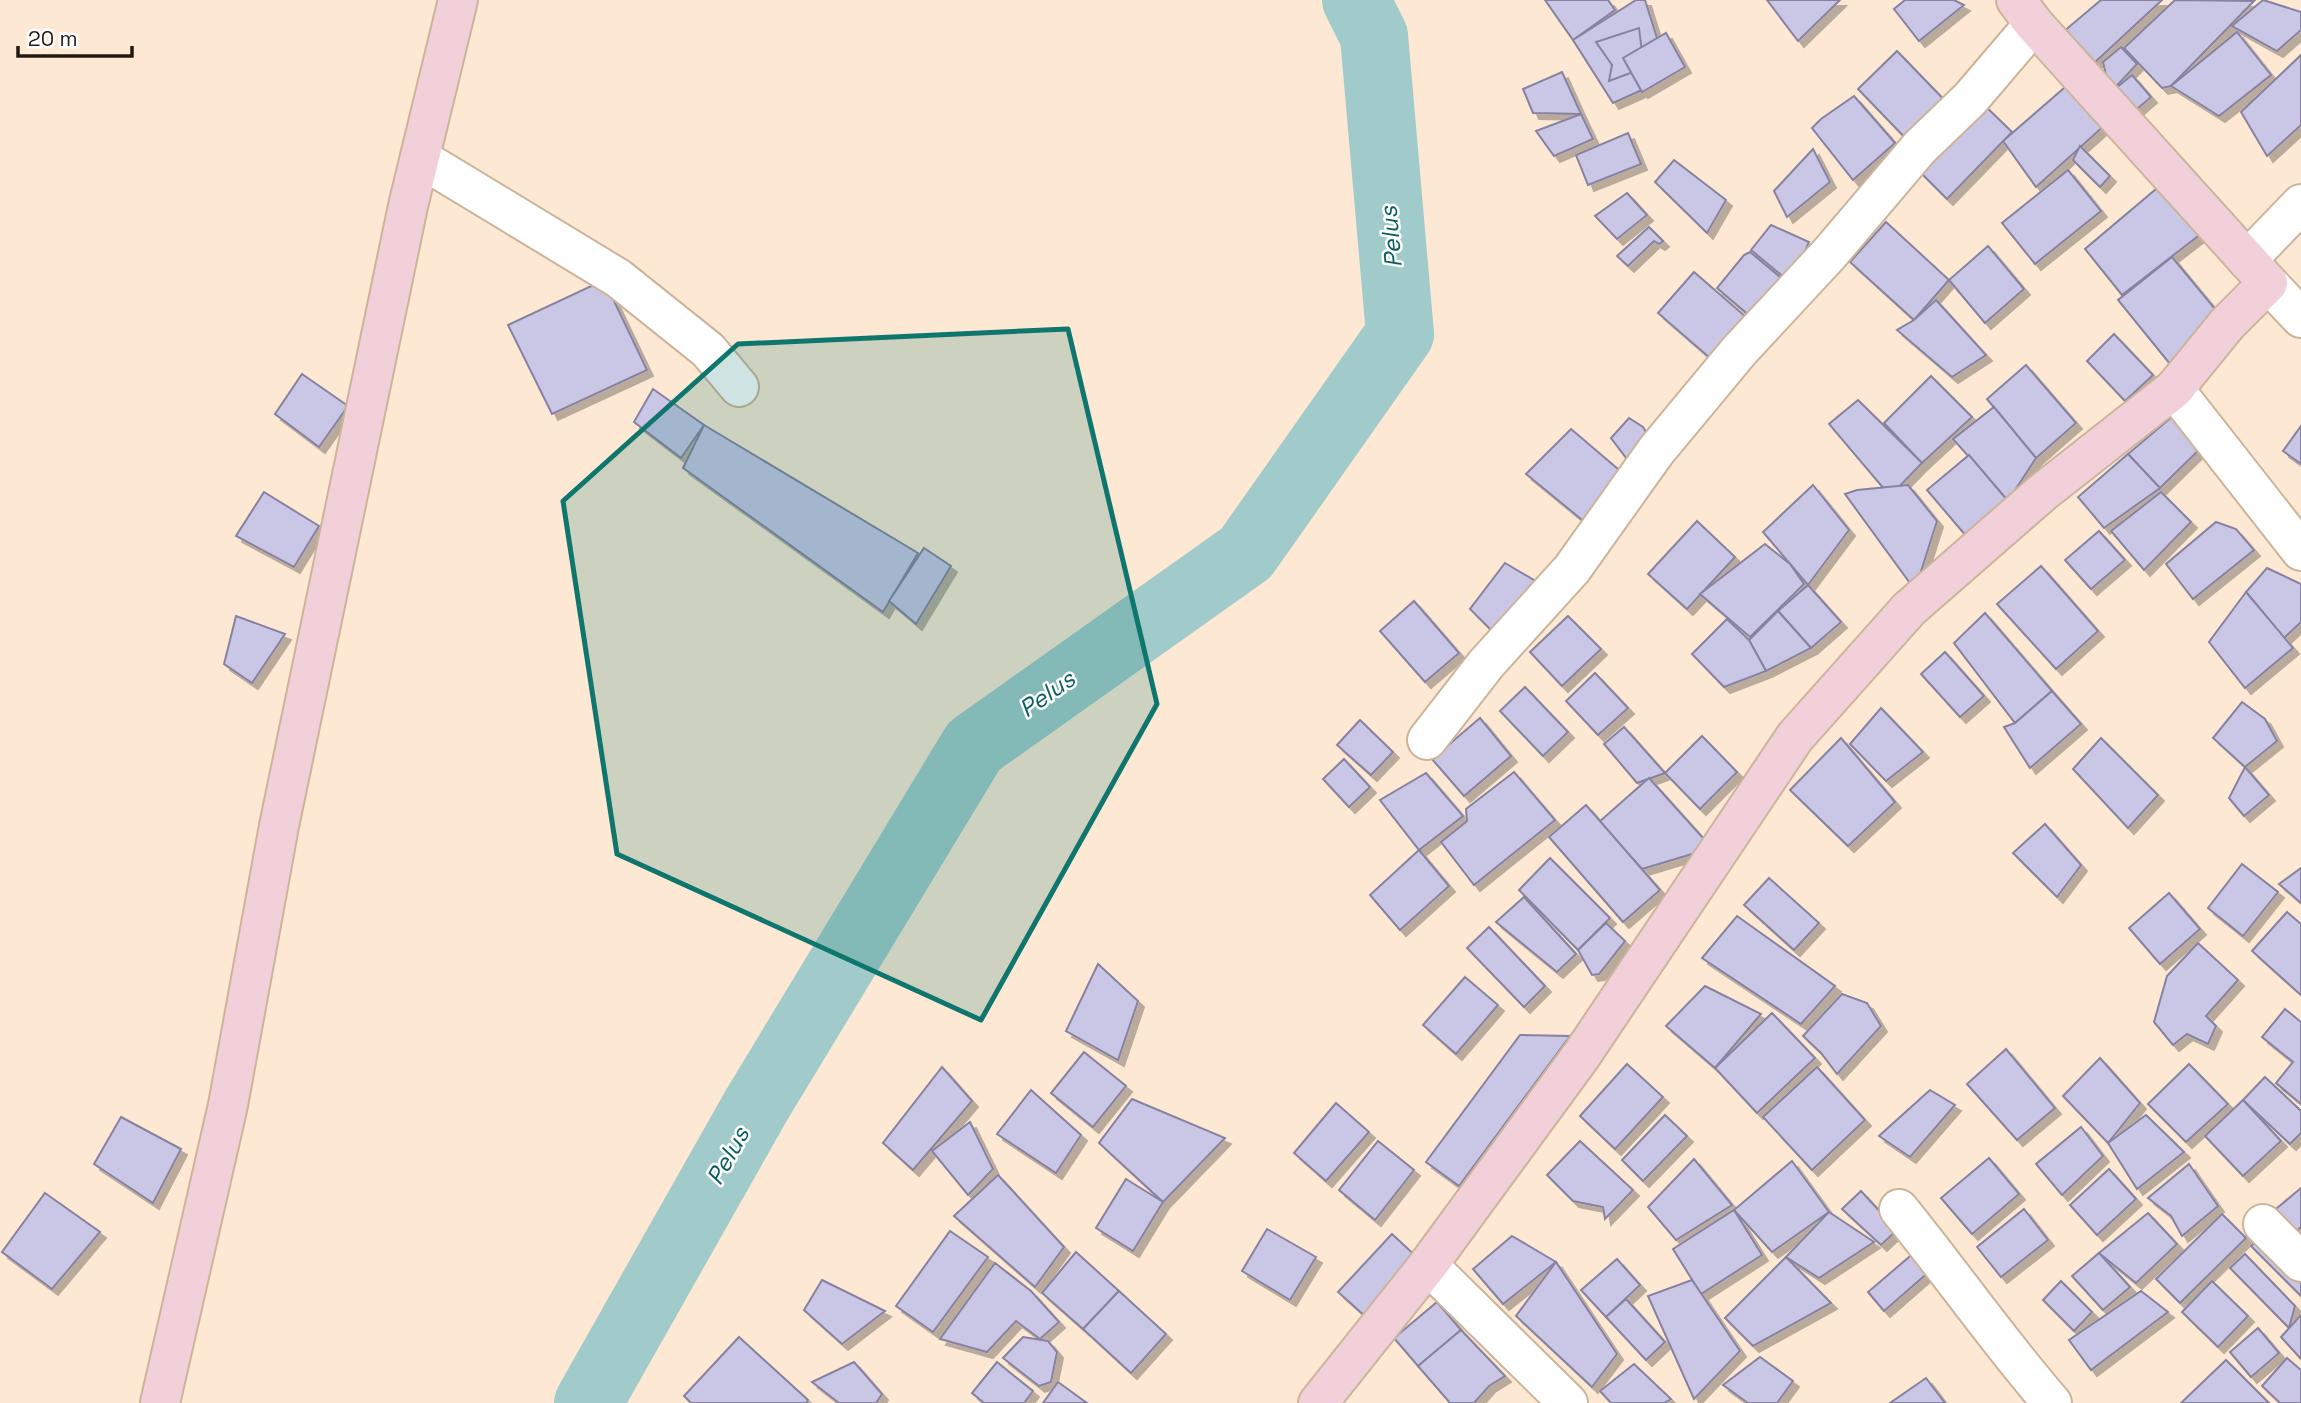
<svg xmlns="http://www.w3.org/2000/svg" width="2301" height="1403" viewBox="0 0 2301 1403" font-family="'Space Grotesk',sans-serif">
<defs>
<filter id="shadow"><feDropShadow dx="6" dy="6" stdDeviation="0" flood-color="#0004"/></filter>
</defs>
<rect width="100%" height="100%" fill="#fde8d4"/>
<g fill="none" stroke-linecap="round" stroke-linejoin="round">
<polyline stroke="#a1caca" stroke-width="68" points="588,1403 756,1106 974,746 1246,553 1400,334 1374,36 1356,0"/>
</g>
<g fill="#cac6e5" stroke="#86829f" stroke-width="2" filter="url(#shadow)">
<polygon points="1545,0 1608,0 1615,10 1573,40"/>
<polygon points="1636,0 1645,0 1657,38 1642,90 1613,103 1573,40"/>
<polygon points="1767,0 1840,0 1798,41"/>
<polygon points="1905,0 1954,0 1964,5 1919,41 1894,9"/>
<polygon points="2101,0 2162,0 2092,65 2063,32"/>
<polygon points="2175,0 2254,1 2171,86 2162,88 2124,48"/>
<polygon points="2263,0 2301,12 2301,30 2277,51 2232,26"/>
<polygon points="1639,28 1644,68 1609,81 1612,65 1596,42"/>
<polygon points="2237,32 2271,75 2219,116 2171,86"/>
<polygon points="1666,33 1685,67 1642,92 1623,58"/>
<polygon points="2121,47 2137,64 2110,93 2103,62"/>
<polygon points="1897,51 1953,109 1913,146 1858,89"/>
<polygon points="2301,55 2301,125 2267,156 2241,112"/>
<polygon points="1562,72 1581,114 1533,113 1523,89"/>
<polygon points="2132,75 2151,97 2130,115 2110,93"/>
<polygon points="2071,82 2105,125 2036,187 2003,141"/>
<polygon points="1854,96 1895,143 1853,180 1812,128 1821,119"/>
<polygon points="1979,100 2012,132 1947,199 1915,167"/>
<polygon points="1581,114 1593,139 1554,156 1536,131"/>
<polygon points="1628,133 1641,164 1588,185 1576,155"/>
<polygon points="2080,146 2110,176 2100,187 2073,160"/>
<polygon points="1813,149 1830,182 1787,217 1774,191"/>
<polygon points="1674,160 1726,200 1707,233 1655,182"/>
<polygon points="2068,170 2101,211 2035,264 2002,223"/>
<polygon points="2162,184 2202,233 2122,295 2085,249"/>
<polygon points="1627,193 1647,215 1617,239 1595,216"/>
<polygon points="1886,222 1949,280 1914,320 1850,262"/>
<polygon points="1771,225 1809,242 1791,283 1751,250"/>
<polygon points="1649,227 1663,241 1659,244 1654,241 1628,266 1617,256"/>
<polygon points="1988,246 2024,289 1985,323 1949,280"/>
<polygon points="1750,252 1786,282 1751,317 1717,288 1744,255"/>
<polygon points="2172,257 2225,321 2170,364 2118,300"/>
<polygon points="1694,272 1753,323 1718,365 1658,313"/>
<polygon points="604,280 647,370 552,414 508,325"/>
<polygon points="1936,300 1986,355 1952,377 1897,330 1914,320"/>
<polygon points="2114,334 2153,375 2125,401 2087,361"/>
<polygon points="2026,365 2076,423 2036,458 1987,399"/>
<polygon points="302,374 348,406 319,447 275,414"/>
<polygon points="1931,376 1972,417 1922,463 1884,423"/>
<polygon points="653,389 704,425 681,458 634,422"/>
<polygon points="1858,400 1922,463 1890,496 1829,424"/>
<polygon points="1994,407 2036,458 2008,501 1953,439"/>
<polygon points="2180,410 2207,442 2160,488 2128,454"/>
<polygon points="1629,418 1643,427 1652,442 1633,467 1611,438"/>
<polygon points="704,425 918,553 883,612 683,468"/>
<polygon points="2301,426 2301,464 2283,451"/>
<polygon points="1571,429 1625,475 1592,528 1526,474"/>
<polygon points="2128,454 2160,488 2104,528 2078,497"/>
<polygon points="1969,455 2008,501 1967,537 1927,490"/>
<polygon points="1813,485 1849,530 1808,585 1763,532"/>
<polygon points="1908,485 1937,521 1915,590 1845,494 1857,490"/>
<polygon points="264,492 319,526 294,567 236,536"/>
<polygon points="2161,492 2191,522 2144,570 2111,531"/>
<polygon points="1697,521 1735,557 1687,609 1648,574"/>
<polygon points="2216,522 2236,529 2254,550 2193,599 2166,564"/>
<polygon points="2099,531 2125,560 2091,589 2065,560"/>
<polygon points="1765,544 1790,564 1804,584 1750,637 1700,594"/>
<polygon points="924,548 951,566 916,624 889,601"/>
<polygon points="1505,563 1539,583 1492,631 1470,609"/>
<polygon points="2041,566 2098,631 2056,669 1997,604"/>
<polygon points="2267,568 2301,584 2301,622 2284,638 2246,592"/>
<polygon points="1808,585 1841,622 1811,648 1778,611"/>
<polygon points="2246,592 2293,648 2245,688 2209,642"/>
<polygon points="1414,601 1459,653 1425,682 1380,631"/>
<polygon points="1778,611 1811,648 1766,671 1749,640"/>
<polygon points="1985,613 2052,691 2015,723 1954,643"/>
<polygon points="236,616 285,634 252,683 224,664"/>
<polygon points="1568,616 1601,649 1562,686 1530,652"/>
<polygon points="1727,619 1749,640 1766,671 1724,687 1692,654"/>
<polygon points="1945,652 1984,696 1960,717 1921,674"/>
<polygon points="1595,673 1628,708 1598,735 1566,701"/>
<polygon points="1525,687 1568,732 1543,756 1500,711"/>
<polygon points="2052,691 2081,724 2030,768 2004,727 2015,723"/>
<polygon points="2242,702 2265,719 2277,741 2245,767 2213,738"/>
<polygon points="1881,708 1923,752 1886,781 1850,744"/>
<polygon points="1480,718 1511,756 1464,796 1432,759"/>
<polygon points="1360,720 1393,752 1371,775 1337,745"/>
<polygon points="1624,727 1665,773 1637,783 1604,744"/>
<polygon points="1702,736 1737,772 1700,809 1665,773"/>
<polygon points="1841,738 1895,802 1848,846 1790,790"/>
<polygon points="2101,738 2158,795 2128,828 2073,769"/>
<polygon points="1344,759 1370,787 1349,807 1323,779"/>
<polygon points="2245,767 2269,795 2244,816 2229,798"/>
<polygon points="1514,772 1555,820 1474,885 1441,842 1467,821 1466,809"/>
<polygon points="1426,773 1463,816 1419,850 1380,800"/>
<polygon points="1649,778 1712,848 1642,869 1599,822"/>
<polygon points="1586,805 1660,890 1623,922 1549,837"/>
<polygon points="2045,824 2081,865 2057,897 2013,853"/>
<polygon points="1419,850 1449,886 1400,930 1370,895"/>
<polygon points="1550,858 1610,918 1578,950 1519,890"/>
<polygon points="2242,864 2278,892 2243,936 2208,908"/>
<polygon points="2301,868 2301,903 2279,884"/>
<polygon points="1769,878 1819,923 1794,950 1744,905"/>
<polygon points="2169,893 2200,929 2160,964 2129,928"/>
<polygon points="1524,897 1576,954 1557,972 1496,922"/>
<polygon points="2287,912 2301,924 2301,995 2252,951"/>
<polygon points="1737,916 1835,986 1801,1024 1702,958"/>
<polygon points="1606,923 1625,941 1599,974 1592,975 1578,950"/>
<polygon points="1489,927 1545,986 1524,1007 1467,948"/>
<polygon points="2198,943 2238,980 2206,1016 2216,1026 2208,1044 2187,1034 2173,1045 2154,1022 2167,976"/>
<polygon points="1098,964 1138,1001 1118,1060 1066,1031"/>
<polygon points="1465,977 1498,1005 1456,1054 1423,1025"/>
<polygon points="1705,986 1761,1014 1715,1068 1666,1026"/>
<polygon points="1842,994 1867,1003 1881,1026 1837,1074 1821,1053 1803,1036"/>
<polygon points="2285,1009 2301,1022 2301,1104 2276,1083 2293,1062 2262,1037"/>
<polygon points="1772,1013 1815,1058 1757,1113 1715,1068"/>
<polygon points="1520,1035 1570,1036 1459,1186 1426,1162"/>
<polygon points="2006,1049 2055,1108 2017,1140 1967,1084"/>
<polygon points="1084,1052 1126,1086 1093,1127 1051,1093"/>
<polygon points="2100,1058 2140,1103 2108,1143 2063,1096"/>
<polygon points="1627,1064 1663,1097 1615,1149 1580,1116"/>
<polygon points="2189,1064 2228,1104 2186,1142 2148,1104"/>
<polygon points="942,1067 972,1101 913,1170 883,1143"/>
<polygon points="1817,1067 1865,1120 1812,1170 1763,1117"/>
<polygon points="2265,1077 2301,1111 2301,1133 2290,1144 2243,1100"/>
<polygon points="1031,1090 1081,1135 1056,1173 997,1134"/>
<polygon points="1930,1090 1955,1105 1910,1157 1879,1136"/>
<polygon points="1132,1099 1225,1138 1163,1202 1099,1143"/>
<polygon points="2243,1100 2281,1141 2243,1176 2205,1136"/>
<polygon points="1336,1103 1369,1132 1326,1181 1294,1153"/>
<polygon points="1665,1115 1687,1136 1643,1181 1622,1160"/>
<polygon points="2146,1115 2184,1152 2137,1189 2108,1143"/>
<polygon points="121,1117 181,1149 153,1203 94,1164"/>
<polygon points="970,1122 993,1169 968,1195 932,1151"/>
<polygon points="2081,1127 2103,1156 2062,1195 2036,1164"/>
<polygon points="1378,1141 1414,1170 1375,1220 1339,1190"/>
<polygon points="1580,1141 1633,1190 1605,1219 1603,1207 1573,1201 1547,1175"/>
<polygon points="1989,1158 2019,1194 1972,1234 1941,1198"/>
<polygon points="1694,1159 1732,1205 1676,1240 1648,1207"/>
<polygon points="1792,1161 1829,1212 1772,1252 1734,1210"/>
<polygon points="2189,1164 2218,1206 2182,1236 2171,1216 2148,1198"/>
<polygon points="2109,1169 2136,1199 2097,1235 2070,1205"/>
<polygon points="998,1175 1064,1247 1035,1287 954,1216"/>
<polygon points="1126,1179 1163,1202 1133,1251 1096,1228"/>
<polygon points="2301,1188 2301,1227 2285,1241 2265,1218"/>
<polygon points="1861,1191 1897,1230 1881,1245 1842,1209"/>
<polygon points="45,1193 100,1232 52,1289 2,1252"/>
<polygon points="2024,1209 2048,1240 2001,1277 1977,1247"/>
<polygon points="1734,1210 1762,1255 1701,1294 1673,1249"/>
<polygon points="1829,1212 1874,1242 1819,1278 1786,1257"/>
<polygon points="2148,1213 2177,1244 2136,1283 2099,1253"/>
<polygon points="2222,1214 2246,1238 2180,1303 2156,1279"/>
<polygon points="1267,1229 1316,1257 1290,1300 1242,1271"/>
<polygon points="950,1231 988,1257 933,1332 896,1306"/>
<polygon points="2266,1232 2301,1268 2301,1296 2251,1246"/>
<polygon points="1392,1234 1420,1260 1366,1317 1338,1292"/>
<polygon points="1512,1236 1556,1262 1503,1304 1473,1269"/>
<polygon points="1922,1246 1938,1264 1884,1311 1868,1292"/>
<polygon points="1076,1252 1119,1291 1083,1329 1042,1293"/>
<polygon points="2099,1253 2130,1287 2103,1310 2072,1276"/>
<polygon points="2245,1254 2295,1306 2289,1328 2230,1268"/>
<polygon points="1786,1257 1831,1303 1753,1346 1725,1318"/>
<polygon points="1617,1259 1640,1285 1606,1317 1581,1290"/>
<polygon points="1556,1262 1617,1354 1592,1387 1516,1316"/>
<polygon points="995,1263 1031,1291 1059,1322 1040,1339 1016,1321 987,1352 940,1339"/>
<polygon points="822,1280 885,1311 842,1344 804,1310"/>
<polygon points="1692,1280 1740,1351 1694,1399 1648,1296"/>
<polygon points="2061,1281 2092,1312 2074,1331 2043,1300"/>
<polygon points="2212,1281 2248,1316 2218,1347 2182,1312"/>
<polygon points="1119,1291 1166,1334 1131,1373 1083,1329"/>
<polygon points="2141,1291 2168,1312 2091,1370 2069,1340"/>
<polygon points="1626,1299 1665,1342 1646,1360 1606,1317"/>
<polygon points="1437,1302 1461,1330 1418,1366 1394,1338"/>
<polygon points="2301,1315 2301,1359 2281,1337"/>
<polygon points="2258,1328 2279,1353 2251,1377 2230,1352"/>
<polygon points="1461,1330 1505,1376 1489,1386 1474,1403 1450,1403 1418,1366"/>
<polygon points="739,1337 808,1400 806,1403 691,1403 684,1396"/>
<polygon points="1023,1337 1048,1341 1057,1352 1051,1382 1039,1386 1003,1358"/>
<polygon points="1760,1357 1793,1381 1777,1403 1748,1403 1723,1385"/>
<polygon points="2287,1358 2301,1370 2301,1403 2280,1403 2262,1386"/>
<polygon points="2226,1360 2269,1403 2181,1403"/>
<polygon points="854,1362 882,1394 876,1403 839,1403 812,1382"/>
<polygon points="997,1362 1033,1391 1024,1403 984,1403 972,1393"/>
<polygon points="1634,1364 1671,1399 1664,1403 1611,1403 1600,1391"/>
<polygon points="1926,1378 1945,1403 1890,1403"/>
<polygon points="1058,1382 1087,1403 1043,1403"/>
</g>
<g fill="none" stroke-linecap="round" stroke-linejoin="round">
<defs>
<g id="street">
<polyline points="420,158 618,278 708,350 739,387"/>
<polyline points="2247,260 2301,204"/>
<polyline points="2268,283 2301,318"/>
<polyline points="2174,389 2301,551"/>
<polyline points="1427,740 1486,664 1572,569 1656,451 1739,351 1830,253 1920,147 1970,99 2034,24"/>
<path d="M 1899,1209 C 1951,1273 1998,1341 2052,1403"/>
<polyline points="2263,1224 2301,1262"/>
<polyline points="1428,1265 1568,1403"/>
</g>
<g id="secondary">
<polyline points="160,1403 228,1105 279,826 408,206 458,0"/>
<polyline points="1318,1403 1428,1265 1581,1056 1795,737 1909,609 2043,492 2174,389 2227,324 2268,283 2034,24 2016,0"/>
</g>
</defs>
<use href="#street" stroke="#ccb49b" stroke-width="42"/>
<use href="#secondary" stroke="#ccb49b" stroke-width="42"/>
<use href="#street" stroke="#fff" stroke-width="38"/>
<use href="#secondary" stroke="#f1d0da" stroke-width="38"/>
</g>
<path fill="#0f766e" fill-opacity="0.2" stroke="#0f766e" stroke-width="5" stroke-linejoin="round" d="M 1068,329 L 1157,704 L 981,1020 L 617,854 L 563,501 L 738,344 Z"/>
<g text-anchor="middle" stroke-width="5" stroke-linejoin="round" paint-order="stroke">
<g font-size="24" font-style="italic" fill="#095f60" stroke="#fff">
<text transform="translate(1391 237) rotate(-95)" y="8">Pelus</text>
<text transform="translate(1047 694) rotate(-35)" y="8">Pelus</text>
<text transform="translate(728 1156) rotate(-61)" y="8">Pelus</text>
</g>
</g>
<path d="M18 46v10h114v-10" fill="none" stroke="#221910" stroke-width="3.5"/>
<text x="28" y="46" font-size="21" fill="#221910" stroke="#ffffff" stroke-width="5" paint-order="stroke">20 m</text>
</svg>
